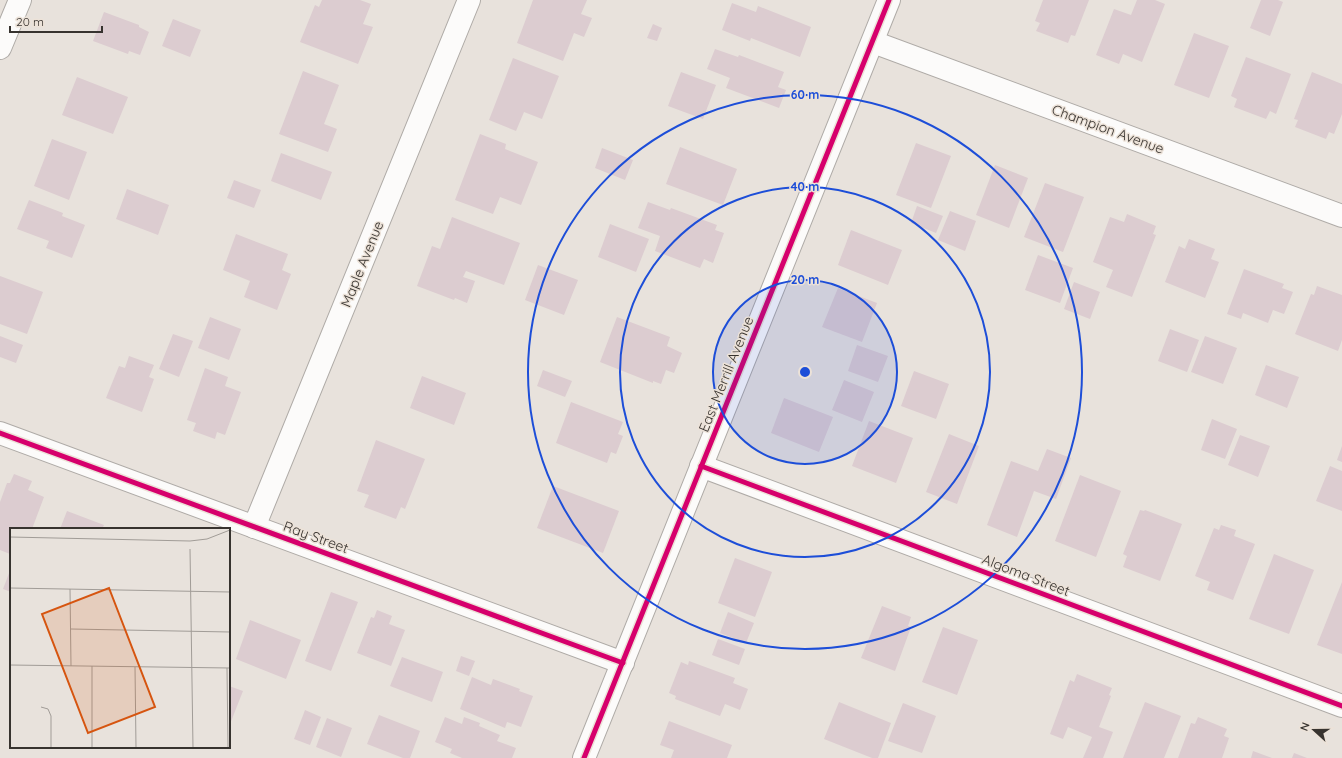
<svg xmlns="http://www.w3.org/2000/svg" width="1342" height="758" viewBox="0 0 1342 758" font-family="Quicksand,sans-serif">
<rect width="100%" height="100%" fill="#e8e2dc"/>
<g fill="#dcccd0">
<polygon points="322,0 360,0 371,4 363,24 373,27 358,64 300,42 315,5 319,7"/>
<polygon points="533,0 587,0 581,14 592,18 584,37 574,33 563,61 517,43"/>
<polygon points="1043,0 1089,0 1075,36 1071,35 1068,43 1036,31 1040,23 1035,21"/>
<polygon points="1137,0 1155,0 1165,4 1142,62 1123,54 1119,64 1096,55 1114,9 1131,15"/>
<polygon points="1261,0 1278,0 1283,2 1270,36 1250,28"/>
<polygon points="732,3 756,12 758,6 811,27 800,57 751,38 750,41 722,30"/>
<polygon points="104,12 139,25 139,27 149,32 140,55 129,51 128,54 93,41"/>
<polygon points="173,19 201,30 190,57 162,46"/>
<polygon points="653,24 662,28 657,41 647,38"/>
<polygon points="1194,33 1229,46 1209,98 1174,85"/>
<polygon points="715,49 738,57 739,55 784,72 778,87 786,90 779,108 726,88 730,78 707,69"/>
<polygon points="1246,57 1291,74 1276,114 1270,111 1266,119 1234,107 1237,99 1231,96"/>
<polygon points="513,58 559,76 542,119 524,112 516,131 489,120"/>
<polygon points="303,71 339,85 324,124 337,129 328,152 279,134"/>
<polygon points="681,72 716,85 703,119 668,106"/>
<polygon points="1312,72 1342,84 1342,114 1334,134 1329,132 1326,139 1295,127 1298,120 1294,119"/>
<polygon points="77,77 128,97 113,134 62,115"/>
<polygon points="480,134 506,144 505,149 538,162 521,205 500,197 493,214 455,200"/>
<polygon points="52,139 87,152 69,200 34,186"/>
<polygon points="916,143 951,156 931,208 896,195"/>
<polygon points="680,147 737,169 723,205 666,184"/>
<polygon points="602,148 633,160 625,180 595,168"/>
<polygon points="281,153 332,172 321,200 271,181"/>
<polygon points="995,165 1028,178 1009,228 976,215"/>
<polygon points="234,180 261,190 254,208 227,198"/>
<polygon points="1045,183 1084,197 1063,252 1024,237"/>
<polygon points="127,189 169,205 158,235 116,219"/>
<polygon points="29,200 63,213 62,216 85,225 72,258 46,248 49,241 17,229"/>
<polygon points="648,202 670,210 671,208 717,225 715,230 724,233 713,263 704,259 700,268 655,251 660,236 638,228"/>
<polygon points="917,206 943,216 936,233 911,223"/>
<polygon points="950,211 976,221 965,251 938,240"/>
<polygon points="1127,214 1156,226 1153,234 1156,235 1132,297 1106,287 1113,270 1093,262 1110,217 1124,222"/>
<polygon points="452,217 520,243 504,285 466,271 463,277 475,281 467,303 455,298 454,300 417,286 432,246 440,249"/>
<polygon points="610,224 649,239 636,272 598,257"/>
<polygon points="851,230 902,250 888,285 838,265"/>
<polygon points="236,234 288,254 282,270 291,274 277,310 244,297 250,281 223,270"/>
<polygon points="1189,239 1215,249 1211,259 1219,262 1205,298 1165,282 1179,246 1185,249"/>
<polygon points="1038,255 1073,268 1060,303 1025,290"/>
<polygon points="538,265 578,280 564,315 525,300"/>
<polygon points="1244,269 1284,284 1282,288 1293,292 1284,314 1273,310 1268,323 1243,313 1241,319 1227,314"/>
<polygon points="0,276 43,292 27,334 0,324"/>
<polygon points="1074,282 1100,292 1090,319 1064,309"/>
<polygon points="1317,286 1342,295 1342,340 1338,351 1295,334 1311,294 1314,295"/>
<polygon points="838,288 877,303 862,342 822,327"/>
<polygon points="210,317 241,329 229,360 198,348"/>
<polygon points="617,317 670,337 667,346 682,353 674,373 666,370 661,384 653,381 653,383 600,362"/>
<polygon points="1170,329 1199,340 1187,372 1158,361"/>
<polygon points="173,334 193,341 179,377 159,369"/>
<polygon points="0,336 23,345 16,363 0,357"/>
<polygon points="1205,336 1237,348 1223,384 1191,372"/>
<polygon points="857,345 888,356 878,382 848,371"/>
<polygon points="129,356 154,365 149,377 154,379 142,412 106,398 119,366 125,368"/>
<polygon points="1266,365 1299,377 1287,408 1255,395"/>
<polygon points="205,368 228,377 225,386 241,392 225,435 217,432 215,439 193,431 196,423 187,420"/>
<polygon points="543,370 572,381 565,397 537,386"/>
<polygon points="914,371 949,384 936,419 901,406"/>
<polygon points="422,376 466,393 454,425 410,408"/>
<polygon points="844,380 874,392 862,422 832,410"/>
<polygon points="784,398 833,417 819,452 771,433"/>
<polygon points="571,402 623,422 618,434 623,436 616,454 611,452 607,463 556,443"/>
<polygon points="1212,419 1237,429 1225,459 1201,450"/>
<polygon points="869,421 913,438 896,483 852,466"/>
<polygon points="949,434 979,446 957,504 926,492"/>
<polygon points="1240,435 1270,446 1258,477 1228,465"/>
<polygon points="376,440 425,459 405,509 401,507 396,519 364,507 369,495 357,491"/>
<polygon points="1342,446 1342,462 1337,460"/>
<polygon points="1047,449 1071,458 1056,499 1034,491 1017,537 987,525 1011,461 1038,471"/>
<polygon points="1330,466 1342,471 1342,511 1316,501"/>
<polygon points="14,474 32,481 28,490 44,497 32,529 11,529 10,554 0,550 0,502 7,483 10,483"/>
<polygon points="1080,475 1121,491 1096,557 1055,541"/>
<polygon points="553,486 619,511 603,553 537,528"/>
<polygon points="1140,510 1144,511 1145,510 1182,524 1160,581 1123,567 1127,556 1123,554"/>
<polygon points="67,511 104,525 102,529 60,529"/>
<polygon points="1221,525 1236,530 1234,536 1255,544 1233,600 1207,590 1210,582 1195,576 1214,528 1219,530"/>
<polygon points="1274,554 1314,570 1289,634 1249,619"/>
<polygon points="735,558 772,572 755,617 718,603"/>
<polygon points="11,568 11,592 3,589"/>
<polygon points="1342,582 1342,654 1317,645"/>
<polygon points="331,592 358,602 331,671 305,661"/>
<polygon points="882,606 911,617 908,626 911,627 895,671 861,658"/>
<polygon points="377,610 392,616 389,624 405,630 391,666 357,653 371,617 374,618"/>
<polygon points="728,612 754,623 746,643 720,633"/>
<polygon points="250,620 301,640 286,679 236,659"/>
<polygon points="943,627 978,640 957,695 922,682"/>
<polygon points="718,639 745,649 739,665 712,655"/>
<polygon points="461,656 475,661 469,676 456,671"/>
<polygon points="402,657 443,672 432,702 390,686"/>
<polygon points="689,661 735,678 733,683 748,689 740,710 725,704 720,716 675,699 676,696 669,693 681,662 688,665"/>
<polygon points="1077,674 1112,688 1109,695 1111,696 1099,727 1113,732 1103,758 1083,758 1092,737 1068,727 1063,739 1050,734 1070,680 1074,682"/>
<polygon points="472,677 491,685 493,679 520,689 519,691 533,696 521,727 507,722 505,728 460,709"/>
<polygon points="229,686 243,691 230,724 229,723"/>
<polygon points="839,702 891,723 878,758 872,758 824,739"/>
<polygon points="1145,702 1181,716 1164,758 1123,758"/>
<polygon points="903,703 936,716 922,753 888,741"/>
<polygon points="305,710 321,717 310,745 294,739"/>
<polygon points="379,715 420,731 410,758 403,758 367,744"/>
<polygon points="445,717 462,724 464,717 480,723 479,726 500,735 497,741 516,748 512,758 462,758 450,753 452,749 435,742"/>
<polygon points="1198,717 1227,729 1224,736 1229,738 1222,758 1178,758 1191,723 1195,724"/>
<polygon points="327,718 352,728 341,757 316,747"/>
<polygon points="669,721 732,745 727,758 671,758 674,750 660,745"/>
<polygon points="1253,751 1272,758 1251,758"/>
<polygon points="1294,753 1307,758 1292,758"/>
</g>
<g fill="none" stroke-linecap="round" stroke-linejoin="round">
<defs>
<g id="minor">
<polyline points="873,42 1342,216"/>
<polyline points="0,48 20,0"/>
<polyline points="0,433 623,663"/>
<polyline points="701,466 1342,706"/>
<polyline points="254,527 469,0"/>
<polyline points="584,758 889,0"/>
</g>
</defs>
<use href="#minor" stroke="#afaba7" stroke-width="24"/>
<use href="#minor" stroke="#fcfbfa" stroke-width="22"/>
<defs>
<g id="cycleway">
<polyline points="0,433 623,663"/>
<polyline points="701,466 1342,706"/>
<polyline points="584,758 889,0"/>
</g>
</defs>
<use href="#cycleway" stroke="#ece2d8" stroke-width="8"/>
<use href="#cycleway" stroke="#d6006c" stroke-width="5"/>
</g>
<circle cx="805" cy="372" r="92" fill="#1d4ed8" fill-opacity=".12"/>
<g fill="none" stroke="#1d4ed8" stroke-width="2">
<circle cx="805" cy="372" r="92"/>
<circle cx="805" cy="372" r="185"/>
<circle cx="805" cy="372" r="277"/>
</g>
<g text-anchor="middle" stroke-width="3" stroke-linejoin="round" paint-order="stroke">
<g font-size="14" fill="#37332f" stroke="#ece2d8">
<text transform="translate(1108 129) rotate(20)" y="5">Champion Avenue</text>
<text transform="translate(362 264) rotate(-68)" y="5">Maple Avenue</text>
<text transform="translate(726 374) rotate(-68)" y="5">East Merrill Avenue</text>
<text transform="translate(316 537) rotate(20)" y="5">Ray Street</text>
<text transform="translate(1026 575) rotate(21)" y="5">Algoma Street</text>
</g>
</g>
<g transform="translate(10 528)">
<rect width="220" height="220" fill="#e8e2dc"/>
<path fill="none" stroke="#a19c97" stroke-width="1" d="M 0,9 L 180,13 L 197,11 L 220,2M 180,21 L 183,220M 0,60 L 220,64M 60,61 L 61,138M 61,101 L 220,104M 0,137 L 220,140M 82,138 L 82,220M 125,139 L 126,220M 217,140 L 218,220M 31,179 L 38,181 L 41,188 L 41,220"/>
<path fill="#d65510" fill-opacity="0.15" stroke="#d65510" stroke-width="2" d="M 99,60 L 145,179 L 78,205 L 32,86 Z"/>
<rect width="220" height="220" fill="none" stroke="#37332f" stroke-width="2"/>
</g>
<circle cx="805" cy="372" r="6" fill="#1d4ed8" stroke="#ece2d8" stroke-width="2"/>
<g font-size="12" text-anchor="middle" font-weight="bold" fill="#1d4ed8" stroke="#ece2d8" stroke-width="3" stroke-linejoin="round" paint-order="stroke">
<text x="805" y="99">60 m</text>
<text x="805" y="191">40 m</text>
<text x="805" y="284">20 m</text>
</g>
<g transform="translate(1314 730) rotate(291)" stroke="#ece2d8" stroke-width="3" paint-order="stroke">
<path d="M0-3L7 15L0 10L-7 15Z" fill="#37332f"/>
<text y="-6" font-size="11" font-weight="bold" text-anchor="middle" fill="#37332f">N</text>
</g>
<path d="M10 26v6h92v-6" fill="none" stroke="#37332f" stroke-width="2"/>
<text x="16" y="26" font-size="12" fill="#37332f" stroke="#ece2d8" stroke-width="3" paint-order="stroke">20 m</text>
</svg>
